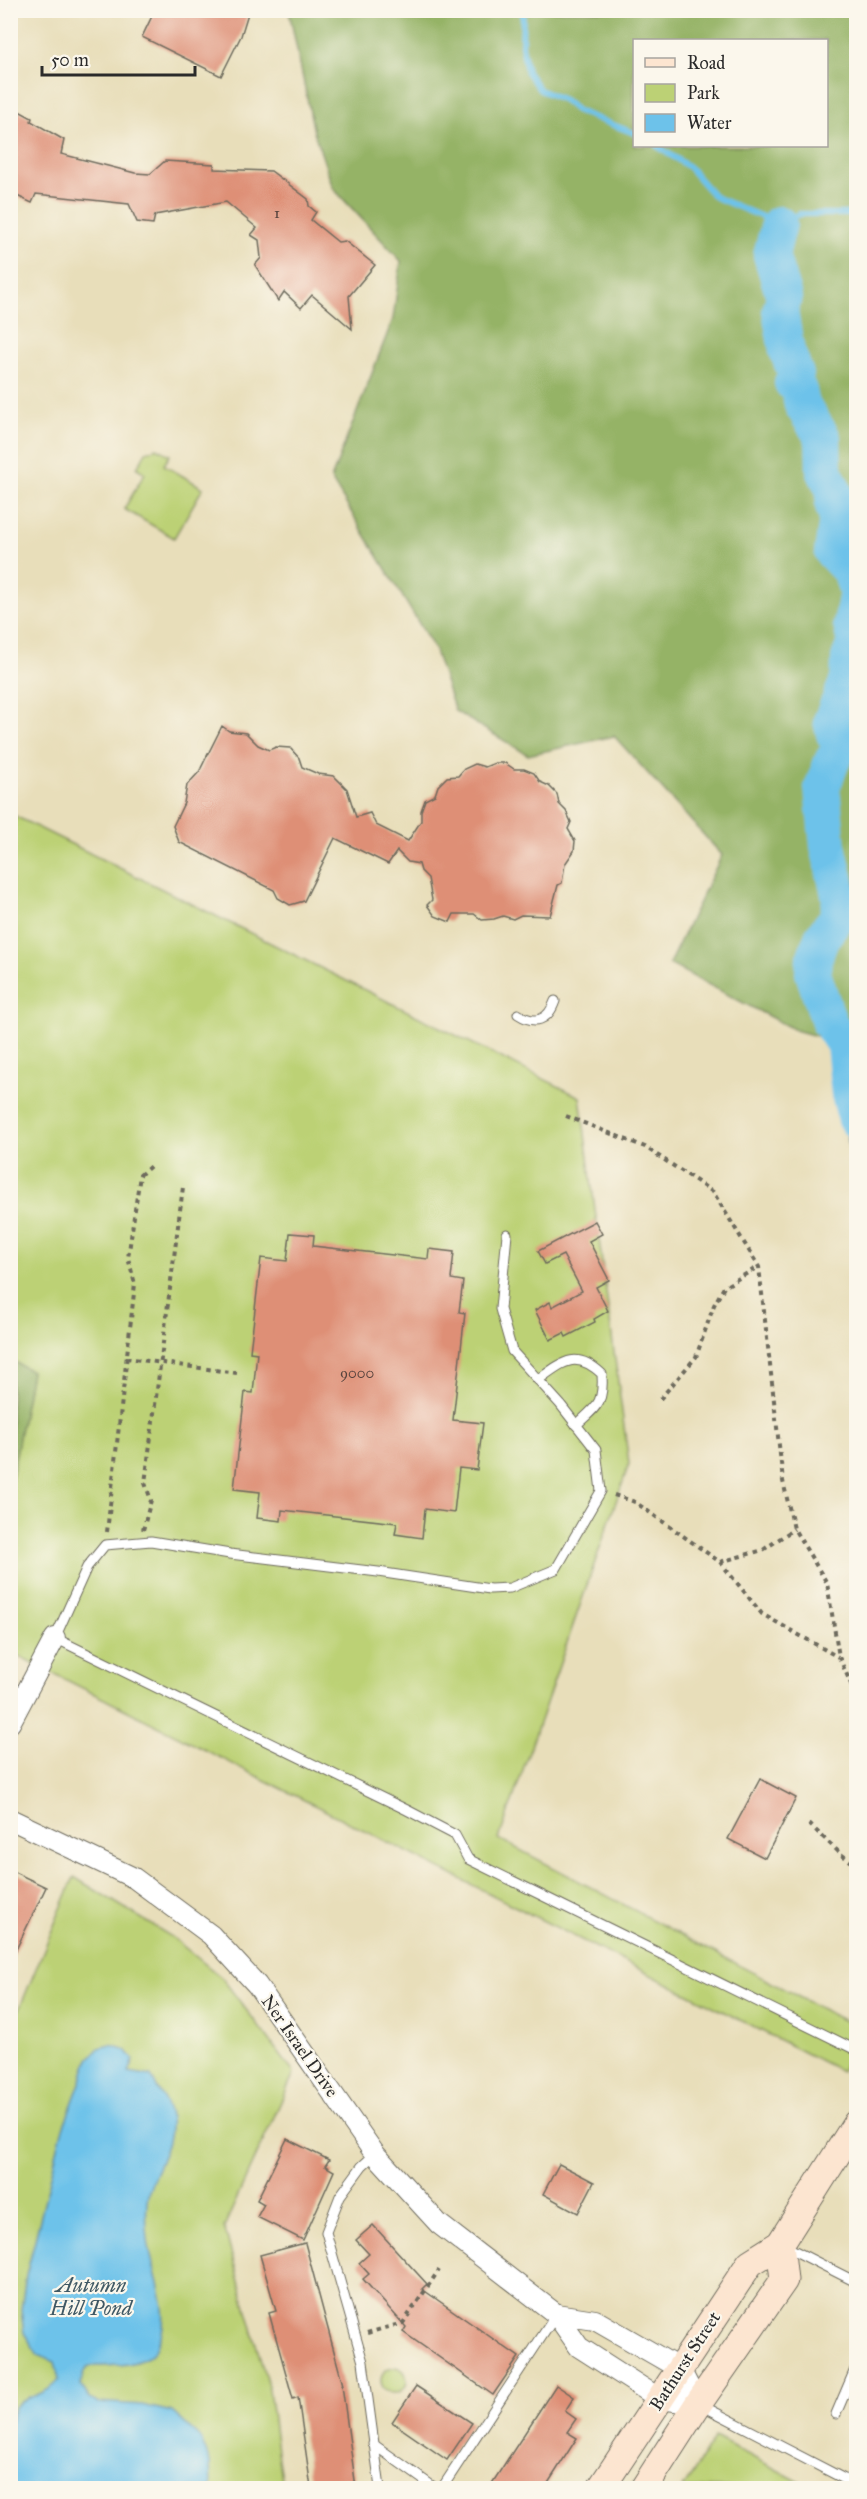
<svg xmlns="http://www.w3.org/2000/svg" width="867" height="2499" viewBox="0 0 867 2499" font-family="'IM FELL Great Primer',serif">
<rect width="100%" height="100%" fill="#fbf7ec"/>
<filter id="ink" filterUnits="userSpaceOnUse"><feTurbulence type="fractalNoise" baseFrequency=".0167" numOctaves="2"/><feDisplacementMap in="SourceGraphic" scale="12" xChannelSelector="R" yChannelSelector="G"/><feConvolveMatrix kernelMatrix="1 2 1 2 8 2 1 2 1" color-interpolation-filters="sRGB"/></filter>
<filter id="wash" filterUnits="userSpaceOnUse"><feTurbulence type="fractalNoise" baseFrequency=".008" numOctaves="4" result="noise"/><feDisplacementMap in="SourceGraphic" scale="24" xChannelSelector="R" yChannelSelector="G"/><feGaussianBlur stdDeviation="1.35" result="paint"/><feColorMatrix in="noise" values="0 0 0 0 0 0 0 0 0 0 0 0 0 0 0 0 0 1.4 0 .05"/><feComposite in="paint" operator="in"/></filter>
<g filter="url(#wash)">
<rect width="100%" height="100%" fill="#e8deba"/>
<g fill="#bcd175" stroke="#747e50" stroke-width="1.5">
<polygon points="157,448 170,455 164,465 203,488 174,538 124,509 145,473 137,468 146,452"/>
<polygon points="11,814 580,1097 629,1464 499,1839 856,2027 856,2045 841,2071 11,1652 11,1482 31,1371 11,1360"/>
<polygon points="74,1877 172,1937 222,1978 294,2073 224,2227 269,2390 282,2488 11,2488 11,2029"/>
<circle cx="394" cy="2380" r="13"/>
<polygon points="715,2437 811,2488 683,2488"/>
</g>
<g fill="#95b366" stroke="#606f48" stroke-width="1.5" fill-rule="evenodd">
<path d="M 289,11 L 856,11 L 856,1047 L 795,1030 L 669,964 L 722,855 L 614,736 L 528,755 L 455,711 L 434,648 L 331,479 L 393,319 L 401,261 L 333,188 L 314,132 ZM 634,40 L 826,40 L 826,146 L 634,146 Z"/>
<polygon points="11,1360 31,1371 11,1482"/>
</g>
<g fill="#6dc2ea" stroke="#4c768a" stroke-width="1.5">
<polygon points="842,1061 854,1067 851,1079 856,1106 856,1210 845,1113 837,1086 837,1067"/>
<path d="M 111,2045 L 126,2050 L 134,2060 L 129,2072 L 151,2076 C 157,2088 169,2104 170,2117 C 173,2145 157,2165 149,2191 C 145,2207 146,2223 148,2240 C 152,2275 177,2318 154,2351 C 143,2367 107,2366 89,2366 L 84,2371 L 81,2385 L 89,2398 L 98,2402 L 142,2405 L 172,2412 L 200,2437 L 210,2462 L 211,2488 L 11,2488 C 10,2471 5,2411 19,2403 C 33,2395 49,2393 59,2380 L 55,2362 L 38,2355 L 24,2333 L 21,2310 L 26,2276 L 62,2131 L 89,2059 L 99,2048 Z"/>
</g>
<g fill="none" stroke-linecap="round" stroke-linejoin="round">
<g stroke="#6dc2ea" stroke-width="6">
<polyline points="523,10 522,46 527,72 540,90 564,100 577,111 634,133"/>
<polyline points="657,146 689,167 715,197 779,224 799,214 856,214"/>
</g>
<g stroke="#6dc2ea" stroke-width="36">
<polyline points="779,224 771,255 784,297 780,311 787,351 796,374 792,383 799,390 802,405 823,438 824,470 835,493 833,506 837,518 832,552 850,571 856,589"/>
<polyline points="856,597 851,624 855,643 849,658 848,680 831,721 834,734 844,742 832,761 822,788 828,846 840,899 837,918 822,937 814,959 813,973 829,1022 844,1045 849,1094 856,1120"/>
</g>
</g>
<g id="blocks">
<g fill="#de8f76">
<polygon points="155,10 249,10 241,36 221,76 142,37"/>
<polygon points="10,106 32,118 31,121 64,140 61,154 135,173 150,174 165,161 214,164 214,169 271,171 308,199 309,206 316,212 311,220 338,242 345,241 375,265 349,296 352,329 312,295 301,308 284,292 278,301 255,265 261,258 259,240 251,235 257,228 226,202 155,215 153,224 137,222 129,204 36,194 32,203 17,196 14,168 10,167"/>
<polygon points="222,726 229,731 246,733 258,745 269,750 276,747 290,748 299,758 302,767 318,774 334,776 347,789 356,817 370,813 376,825 408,841 421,821 421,811 425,800 435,795 438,786 447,777 458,776 464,769 475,764 485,767 495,763 505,763 514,769 524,769 534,773 540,782 549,786 557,794 559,804 566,811 571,822 568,829 575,841 574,851 565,864 562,883 558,885 550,916 521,915 513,919 503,916 494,919 482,920 474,914 454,914 450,922 435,916 427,905 432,900 428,878 421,871 419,864 408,862 397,851 388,864 335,838 304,901 290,905 278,898 274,890 179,842 173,826 184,803 187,785 199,772"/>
<polygon points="595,1221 602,1234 589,1241 609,1280 596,1287 608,1311 594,1319 595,1322 566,1337 564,1333 550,1340 535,1310 550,1302 552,1307 582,1291 563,1255 545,1264 538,1251"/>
<polygon points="290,1233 314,1235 313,1246 428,1259 429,1249 454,1252 451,1279 463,1281 459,1312 465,1313 453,1420 483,1423 477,1470 459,1468 454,1513 425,1509 422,1538 395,1534 397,1523 282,1510 281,1521 257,1518 260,1492 234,1489 245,1392 253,1393 257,1353 250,1352 261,1258 287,1261"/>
<polygon points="760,1779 796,1798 765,1858 728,1839"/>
<polygon points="10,1870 46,1887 10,1962"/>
<polygon points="287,2139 329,2160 325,2166 334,2171 303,2240 257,2217 264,2204 257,2200"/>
<polygon points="559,2164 594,2182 578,2213 543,2194"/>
<polygon points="373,2225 427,2284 422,2289 519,2357 493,2395 403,2332 406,2327 363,2279 369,2274 359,2263 369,2254 356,2240"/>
<polygon points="305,2243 343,2385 342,2385 356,2488 311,2488 298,2397 293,2399 269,2313 276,2311 260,2255"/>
<polygon points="556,2385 574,2397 565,2411 576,2419 567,2432 577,2438 545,2488 489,2488"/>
<polygon points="416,2386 472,2423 447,2460 392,2422"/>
</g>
</g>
</g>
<g filter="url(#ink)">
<use href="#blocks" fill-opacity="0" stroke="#6d6a5d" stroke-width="1.5"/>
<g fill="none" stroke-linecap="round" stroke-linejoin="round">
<defs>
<g id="service">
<path d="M 518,1014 C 535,1025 548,1021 555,1001"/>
<polyline points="507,1234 500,1309 512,1351 560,1404 596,1450 601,1491 556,1569 510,1588 490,1589 378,1572 230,1554 151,1541 105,1545 87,1567 55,1638 407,1810 455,1835 468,1859 856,2050"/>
<path d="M 538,1380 C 564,1361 576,1350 602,1374 C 604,1404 597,1406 576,1425"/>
<polyline points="375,2154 362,2166 340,2196 326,2232 363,2362 380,2488"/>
<polyline points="785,2246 856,2282"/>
<polyline points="701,2405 856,2485"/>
<polyline points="836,2414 856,2367"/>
<polyline points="373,2444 435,2488"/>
<polyline points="442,2488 556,2315"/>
</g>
<g id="minor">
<polyline points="10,1723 55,1638"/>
<polyline points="10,1819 134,1878 211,1935 257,1985 375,2154 439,2224 556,2314 579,2347 660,2399 698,2404"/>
<polyline points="556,2314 595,2320 680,2369 698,2404"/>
</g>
<g id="secondary">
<polyline points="601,2488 750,2263 780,2244 856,2124"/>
<polyline points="644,2488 698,2404 784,2280 780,2244"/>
</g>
</defs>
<use href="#service" stroke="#6d6a5d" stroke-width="11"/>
<use href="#minor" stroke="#6d6a5d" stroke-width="22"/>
<use href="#secondary" stroke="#6d6a5d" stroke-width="29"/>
<g stroke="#6d6a5d" stroke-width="4" stroke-dasharray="4.5 4.5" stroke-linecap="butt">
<polyline points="566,1116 645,1147 713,1192 759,1267 783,1481 794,1529 827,1583 839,1657 856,1695"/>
<polyline points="126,1358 237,1373"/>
<polyline points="660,1399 696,1357 714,1305 724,1287 758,1267"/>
<polyline points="614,1495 635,1502 720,1562 762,1614 838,1657"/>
<polyline points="143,1530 151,1500 145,1483 183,1187"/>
<polyline points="107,1532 135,1284 128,1258 140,1175 153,1164"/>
<polyline points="720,1562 763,1550 794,1529"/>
<polyline points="809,1824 842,1855 856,1865"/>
<polyline points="367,2333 403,2323 439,2270"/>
</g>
<use href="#service" stroke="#fff" stroke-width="9"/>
<use href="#minor" stroke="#fff" stroke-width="20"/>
<use href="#secondary" stroke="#fce5d0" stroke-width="27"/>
</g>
</g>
<g text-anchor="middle" stroke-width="4.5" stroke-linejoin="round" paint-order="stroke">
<g font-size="15" fill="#58443e">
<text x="277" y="218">1</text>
<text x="357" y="1378">9000</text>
</g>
<g font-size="18" fill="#2b2b2b" stroke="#fbf7ec">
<text transform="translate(300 2046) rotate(55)" y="6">Ner Israel Drive</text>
<text transform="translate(685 2361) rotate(-57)" y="6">Bathurst Street</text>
</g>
<g font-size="20" font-style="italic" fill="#3f5864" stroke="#fbf7ec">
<text x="91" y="2292">Autumn<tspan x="91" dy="23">Hill Pond</tspan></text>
</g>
</g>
<rect width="867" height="2499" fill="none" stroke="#fbf7ec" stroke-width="36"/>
<rect x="633" y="39" width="195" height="108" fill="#fbf7ec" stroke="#a8a59f" stroke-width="1.5"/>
<rect x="645" y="58" width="30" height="9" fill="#fce5d0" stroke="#a8a59f" stroke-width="1.5"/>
<text x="687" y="69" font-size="18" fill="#2b2b2b">Road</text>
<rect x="645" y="84" width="30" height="18" fill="#bcd175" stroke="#a8a59f" stroke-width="1.5"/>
<text x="687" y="99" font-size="18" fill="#2b2b2b">Park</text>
<rect x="645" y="114" width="30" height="18" fill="#6dc2ea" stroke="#a8a59f" stroke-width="1.5"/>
<text x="687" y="129" font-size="18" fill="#2b2b2b">Water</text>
<path d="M42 66v9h153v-9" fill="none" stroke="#2b2b2b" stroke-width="3"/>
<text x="51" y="66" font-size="18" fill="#2b2b2b" stroke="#fbf7ec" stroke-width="4.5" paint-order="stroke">50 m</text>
</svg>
